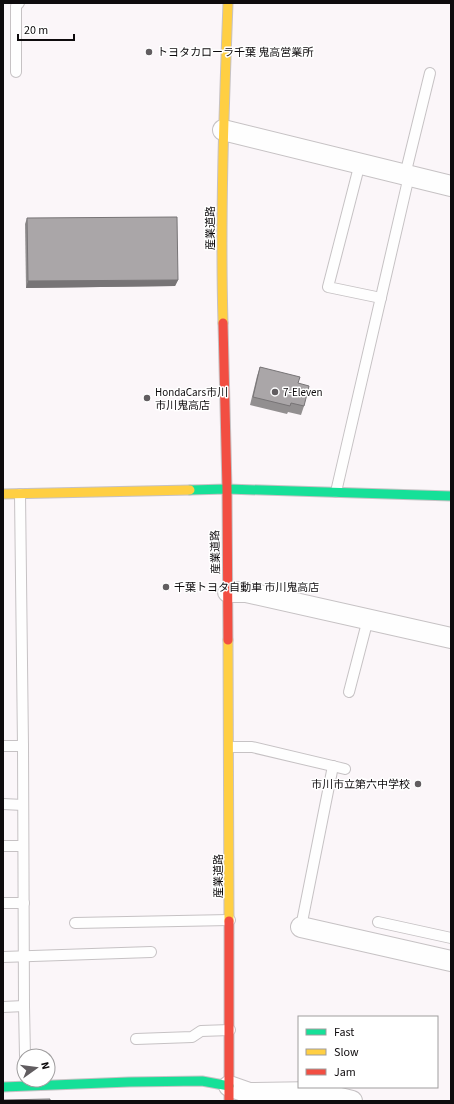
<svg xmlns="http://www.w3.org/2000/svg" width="454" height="1104" viewBox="0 0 454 1104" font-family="'Source Sans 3','Noto Sans JP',sans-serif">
<rect width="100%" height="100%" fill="#fbf6f9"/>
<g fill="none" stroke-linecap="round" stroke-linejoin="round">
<defs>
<g id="lane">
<polyline points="16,72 16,6 19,3"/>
<polyline points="360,163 328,287 381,298"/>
<polyline points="405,175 430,73"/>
<polyline points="336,492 409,176"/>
<polyline points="20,494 23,746 24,1006 25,1056"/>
<polyline points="349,692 368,619"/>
<polyline points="3,746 23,746"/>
<polyline points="229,747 252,747 345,769"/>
<polyline points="3,804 23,805"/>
<polyline points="3,846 23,846"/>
<polyline points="3,903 24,903"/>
<polyline points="378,922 451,938"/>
<polyline points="75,923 230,920"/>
<polyline points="301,927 333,766"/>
<polyline points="3,957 151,952"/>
<polyline points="3,1007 24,1006"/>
<polyline points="136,1039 192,1037 201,1031 230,1030"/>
</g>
<g id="street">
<polyline points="223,130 451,186"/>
<polyline points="228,592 246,592 451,638"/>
<polyline points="301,927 451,961"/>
<polyline points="229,1086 249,1093 316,1092 352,1101"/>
</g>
<g id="fast">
<polyline points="190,490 227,489 451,496"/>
<polyline points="3,1087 129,1082 202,1081 229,1086"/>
</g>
<g id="slow">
<path d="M 223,323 C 220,216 224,110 228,3"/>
<polyline points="3,494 190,490"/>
<polyline points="228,640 229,921"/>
</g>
<g id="jam">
<polyline points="223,323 227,489 228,640"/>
<polyline points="229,921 229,1101"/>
</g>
</defs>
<use href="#lane" stroke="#c6c2c4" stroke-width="12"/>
<use href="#street" stroke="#c6c2c4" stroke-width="22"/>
<use href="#fast" stroke="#c6c2c4" stroke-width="11"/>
<use href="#slow" stroke="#c6c2c4" stroke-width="11"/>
<use href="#jam" stroke="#c6c2c4" stroke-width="11"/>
<use href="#lane" stroke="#fefefe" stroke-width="10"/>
<use href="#street" stroke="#fefefe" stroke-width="20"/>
<use href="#fast" stroke="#16e098" stroke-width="9"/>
<use href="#slow" stroke="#ffcf43" stroke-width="9"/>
<use href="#jam" stroke="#f24e42" stroke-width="9"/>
</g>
<g fill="#928f90">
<polygon points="27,218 178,280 175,286 26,288 25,224"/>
<polygon points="260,367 298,383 304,406 301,415 288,412 287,414 250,405 257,376"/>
</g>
<polygon fill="#777476" points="178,280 175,286 26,288 28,281"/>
<g fill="#aaa6a8" stroke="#777476">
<polygon points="177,217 178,280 28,281 27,218"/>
<polygon points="260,367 300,377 298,383 309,386 304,406 291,403 290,406 253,397"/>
<polygon points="50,1099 50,1101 3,1101 3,1100"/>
</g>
<g fill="#615d60" stroke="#fff" stroke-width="1.5">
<circle cx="149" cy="52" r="4"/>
<circle cx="275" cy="392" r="4"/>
<circle cx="147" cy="398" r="4"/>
<circle cx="166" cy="587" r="4"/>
<circle cx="418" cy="784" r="4"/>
</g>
<g text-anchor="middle" stroke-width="3" stroke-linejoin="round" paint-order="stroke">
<g font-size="11" fill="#0e0b0d" stroke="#fff" text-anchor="start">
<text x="157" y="56">トヨタカローラ千葉 鬼高営業所</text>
<text x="155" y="396">HondaCars市川<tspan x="155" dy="13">市川鬼高店</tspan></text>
<text x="283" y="396">7-Eleven</text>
<text x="174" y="591">千葉トヨタ自動車 市川鬼高店</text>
<text x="410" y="788" text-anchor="end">市川市立第六中学校</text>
</g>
<g font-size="11" fill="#0e0b0d" stroke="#fff">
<text transform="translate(210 228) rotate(-90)" y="4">産業道路</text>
<text transform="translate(215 552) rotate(-91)" y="4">産業道路</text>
<text transform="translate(218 876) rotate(-90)" y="4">産業道路</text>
</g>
</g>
<rect width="454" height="1104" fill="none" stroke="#0e0b0d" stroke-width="8"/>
<rect x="298" y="1016" width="140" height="72" fill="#ffffff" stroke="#9f9d9e"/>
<rect x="306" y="1029" width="20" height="6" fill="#16e098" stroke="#9f9d9e"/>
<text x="334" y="1036" font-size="12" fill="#0e0b0d">Fast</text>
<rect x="306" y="1049" width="20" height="6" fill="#ffcf43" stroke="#9f9d9e"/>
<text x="334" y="1056" font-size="12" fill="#0e0b0d">Slow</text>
<rect x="306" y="1069" width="20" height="6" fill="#f24e42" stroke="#9f9d9e"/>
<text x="334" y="1076" font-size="12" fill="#0e0b0d">Jam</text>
<g transform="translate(36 1068) rotate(76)"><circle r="19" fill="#ffffff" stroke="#9f9d9e"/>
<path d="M0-3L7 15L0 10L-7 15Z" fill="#615d60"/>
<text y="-6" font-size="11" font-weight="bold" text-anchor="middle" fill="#0e0b0d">N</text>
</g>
<path d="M18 34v6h56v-6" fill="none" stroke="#0e0b0d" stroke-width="2"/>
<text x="24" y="34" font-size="12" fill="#0e0b0d" stroke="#ffffff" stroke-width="3" paint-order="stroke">20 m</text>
</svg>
